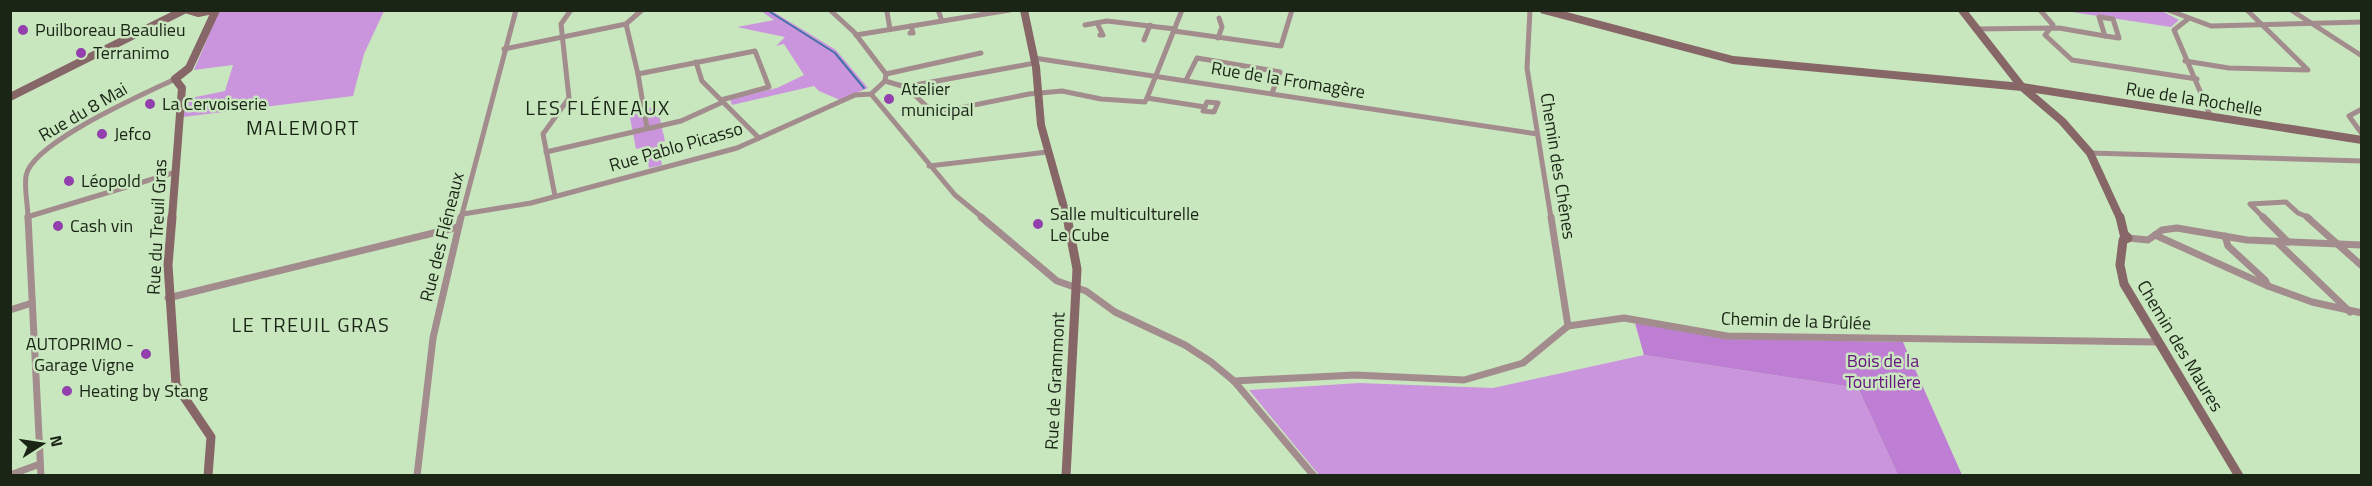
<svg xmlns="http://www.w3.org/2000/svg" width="2372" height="486" viewBox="0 0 2372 486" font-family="'Titillium Web',sans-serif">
<rect width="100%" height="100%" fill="#c9e7be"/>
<g fill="#cb95dd">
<polygon points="224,10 384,11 364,54 353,96 183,117 186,99 225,91 233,65 194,70 218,13"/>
<polygon points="761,11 772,11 836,50 868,88 840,100 819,91 814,86 732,105 730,99 777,88 804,75 784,44 776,46 785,37 737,27 774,20"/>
<polygon points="2065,11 2162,11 2179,20 2171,27"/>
<polygon points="657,106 665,141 657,144 662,165 649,168 645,147 636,149 629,113"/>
<polygon points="1644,355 1858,388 1898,475 1319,475 1249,390 1359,383 1493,388"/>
</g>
<polygon fill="#be7ed4" points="1635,323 1727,339 1903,342 1962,475 1898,475 1858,388 1644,355"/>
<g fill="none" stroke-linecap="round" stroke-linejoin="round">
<polyline stroke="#4370a6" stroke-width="2" points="767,10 835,53 864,88"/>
<g stroke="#a38c8d" stroke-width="5">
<polyline points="830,10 854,32 886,74 885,81 909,88"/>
<polyline points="938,10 942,21"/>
<polyline points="1182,10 1147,98 1205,107"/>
<polyline points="1530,10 1527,68 1551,218"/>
<polyline points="2040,10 2053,25 2045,35 2072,60 2197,79"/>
<polyline points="2168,10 2211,26 2362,22"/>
<polyline points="2291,10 2362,56"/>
<polyline points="887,12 890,29"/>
<polygon points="2099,17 2113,19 2119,38 2105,36"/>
<polyline points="2188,19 2174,30 2211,117"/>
<polyline points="1097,23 1103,35 1100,35"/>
<polyline points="626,24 638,74 755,51 769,87 721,100"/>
<polyline points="1085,25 1107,21 1175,29"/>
<polyline points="1975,29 2059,28 2105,36"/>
<polyline points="1174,31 1281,46 1292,10"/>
<polyline points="910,33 913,33 911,26"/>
<polyline points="856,35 1010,10"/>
<polyline points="1218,38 1222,27 1219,18"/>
<polyline points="1144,40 1150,25"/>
<polyline points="504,49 626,24 642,10"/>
<polyline points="1034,58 1537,134"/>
<polyline points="2185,61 2229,68 2308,70 2247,10"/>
<polyline points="696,62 702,81 759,138"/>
<polyline points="1035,63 915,85 909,90 934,113 1029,94 1062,91 1101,99 1145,102 1147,98"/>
<polyline points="638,74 647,128"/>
<polyline points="886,74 981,53"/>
<polyline points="1186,80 1197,58 1280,72 1272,93"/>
<polyline points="871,94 955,195 983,218"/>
<polygon points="1207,102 1218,103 1214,112 1203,111"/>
<polyline points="2362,109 2349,116 2362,134"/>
<polyline points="546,152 681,121 723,102"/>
<polyline points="2090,153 2362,161"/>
<polyline points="929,166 1047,152"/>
<polyline points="555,196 543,134 569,98 561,24 571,10"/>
<polyline points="463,214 531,203 737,148 855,95 871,94 885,81"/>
<polyline points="27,217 176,172"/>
<path d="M 28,218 C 28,205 24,189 26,176 C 31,143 144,94 175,79"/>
<polyline points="461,218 516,10"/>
<polyline points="2264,218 2250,204 2286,202 2298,213 2310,218"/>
</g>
<g stroke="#a38c8d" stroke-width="7">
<polyline points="28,217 41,476"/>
<polyline points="981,217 1057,281 1086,291 1115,312 1185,345 1211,362 1234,381 1314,476"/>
<polyline points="1551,217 1568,326"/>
<polyline points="2263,217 2288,242"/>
<polyline points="2307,217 2362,266"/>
<polyline points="2155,235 2268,286 2312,302 2362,313"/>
<polyline points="2225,236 2228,246 2265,280 2268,286"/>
<polyline points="2128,238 2148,240 2162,230 2177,228 2247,240 2362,245"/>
<polyline points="2277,242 2350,312"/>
<polyline points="168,298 458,227"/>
<polyline points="10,310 32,303"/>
<polyline points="1234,381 1355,375 1464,380 1523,363 1568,326 1624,318 1727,336 2157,342"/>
<polyline points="10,475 40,464"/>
<polyline points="417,476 433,338 461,217"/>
</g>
<g stroke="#876667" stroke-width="8">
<polyline points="188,10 198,13 213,10"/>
<polyline points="1024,10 1036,67 1041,125 1067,218"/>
<polyline points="1544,10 1733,60 2022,87 2362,140"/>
<polyline points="1962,10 2022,87 2062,121 2090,153 2120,218"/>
<polyline points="10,97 184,10"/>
<polyline points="172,218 182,88 175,79 189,68 216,10"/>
</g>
<g stroke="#876667" stroke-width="9">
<polyline points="172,217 168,265 176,385 211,437 208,476"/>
<polyline points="2120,217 2124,234 2128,238 2123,240 2120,265 2124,284 2239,476"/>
<polyline points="1066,476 1077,269 1067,217"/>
</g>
</g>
<g fill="#933fad" stroke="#c9e7be" stroke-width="2">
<circle cx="23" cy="30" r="6"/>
<circle cx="81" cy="53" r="6"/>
<circle cx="889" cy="99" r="6"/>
<circle cx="150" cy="104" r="6"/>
<circle cx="102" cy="134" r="6"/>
<circle cx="69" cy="181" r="6"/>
<circle cx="1038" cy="224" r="6"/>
<circle cx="58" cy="226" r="6"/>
<circle cx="146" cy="354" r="6"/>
<circle cx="67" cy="391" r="6"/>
</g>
<g text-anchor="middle" stroke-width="5" stroke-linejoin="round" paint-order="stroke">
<g font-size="18" fill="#1a2516" stroke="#c9e7be" text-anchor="start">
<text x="35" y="36">Puilboreau Beaulieu</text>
<text x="93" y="59">Terranimo</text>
<text x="901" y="95">Atelier<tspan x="901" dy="21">municipal</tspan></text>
<text x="162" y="110">La Cervoiserie</text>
<text x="114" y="140">Jefco</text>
<text x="81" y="187">Léopold</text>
<text x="1050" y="220">Salle multiculturelle<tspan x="1050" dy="21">Le Cube</tspan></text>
<text x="70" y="232">Cash vin</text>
<text x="134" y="350" text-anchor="end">AUTOPRIMO -<tspan x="134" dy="21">Garage Vigne</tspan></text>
<text x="79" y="397">Heating by Stang</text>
</g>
<g font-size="18" fill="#1a2516" stroke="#c9e7be">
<text transform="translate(1288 80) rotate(9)" y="6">Rue de la Fromagère</text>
<text transform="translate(2194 99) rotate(9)" y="6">Rue de la Rochelle</text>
<text transform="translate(83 112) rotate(-30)" y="6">Rue du 8 Mai</text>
<text transform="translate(676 147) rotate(-16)" y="6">Rue Pablo Picasso</text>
<text transform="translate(1558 166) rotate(81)" y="6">Chemin des Chênes</text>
<text transform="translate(157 227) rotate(-87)" y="6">Rue du Treuil Gras</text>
<text transform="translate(442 237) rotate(-76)" y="6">Rue des Fléneaux</text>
<text transform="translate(1796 321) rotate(2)" y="6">Chemin de la Brûlée</text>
<text transform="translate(2180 346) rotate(59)" y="6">Chemin des Maures</text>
<text transform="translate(1055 381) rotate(-87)" y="6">Rue de Grammont</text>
</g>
<g font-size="18" fill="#691680" stroke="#c9e7be">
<text x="1883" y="367">Bois de la<tspan x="1883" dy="21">Tourtillère</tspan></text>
</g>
<g font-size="20" letter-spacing="1.5" fill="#1a2516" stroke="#c9e7be">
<text x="598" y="115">LES FLÉNEAUX</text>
<text x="303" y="135">MALEMORT</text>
<text x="311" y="332">LE TREUIL GRAS</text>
</g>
</g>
<rect width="2372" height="486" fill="none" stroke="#1a2516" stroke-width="24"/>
<g transform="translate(42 444) rotate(78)" stroke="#c9e7be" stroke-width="4.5" paint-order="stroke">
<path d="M0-4.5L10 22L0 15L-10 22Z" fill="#1a2516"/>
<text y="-9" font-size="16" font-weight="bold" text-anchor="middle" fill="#1a2516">N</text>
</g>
</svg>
